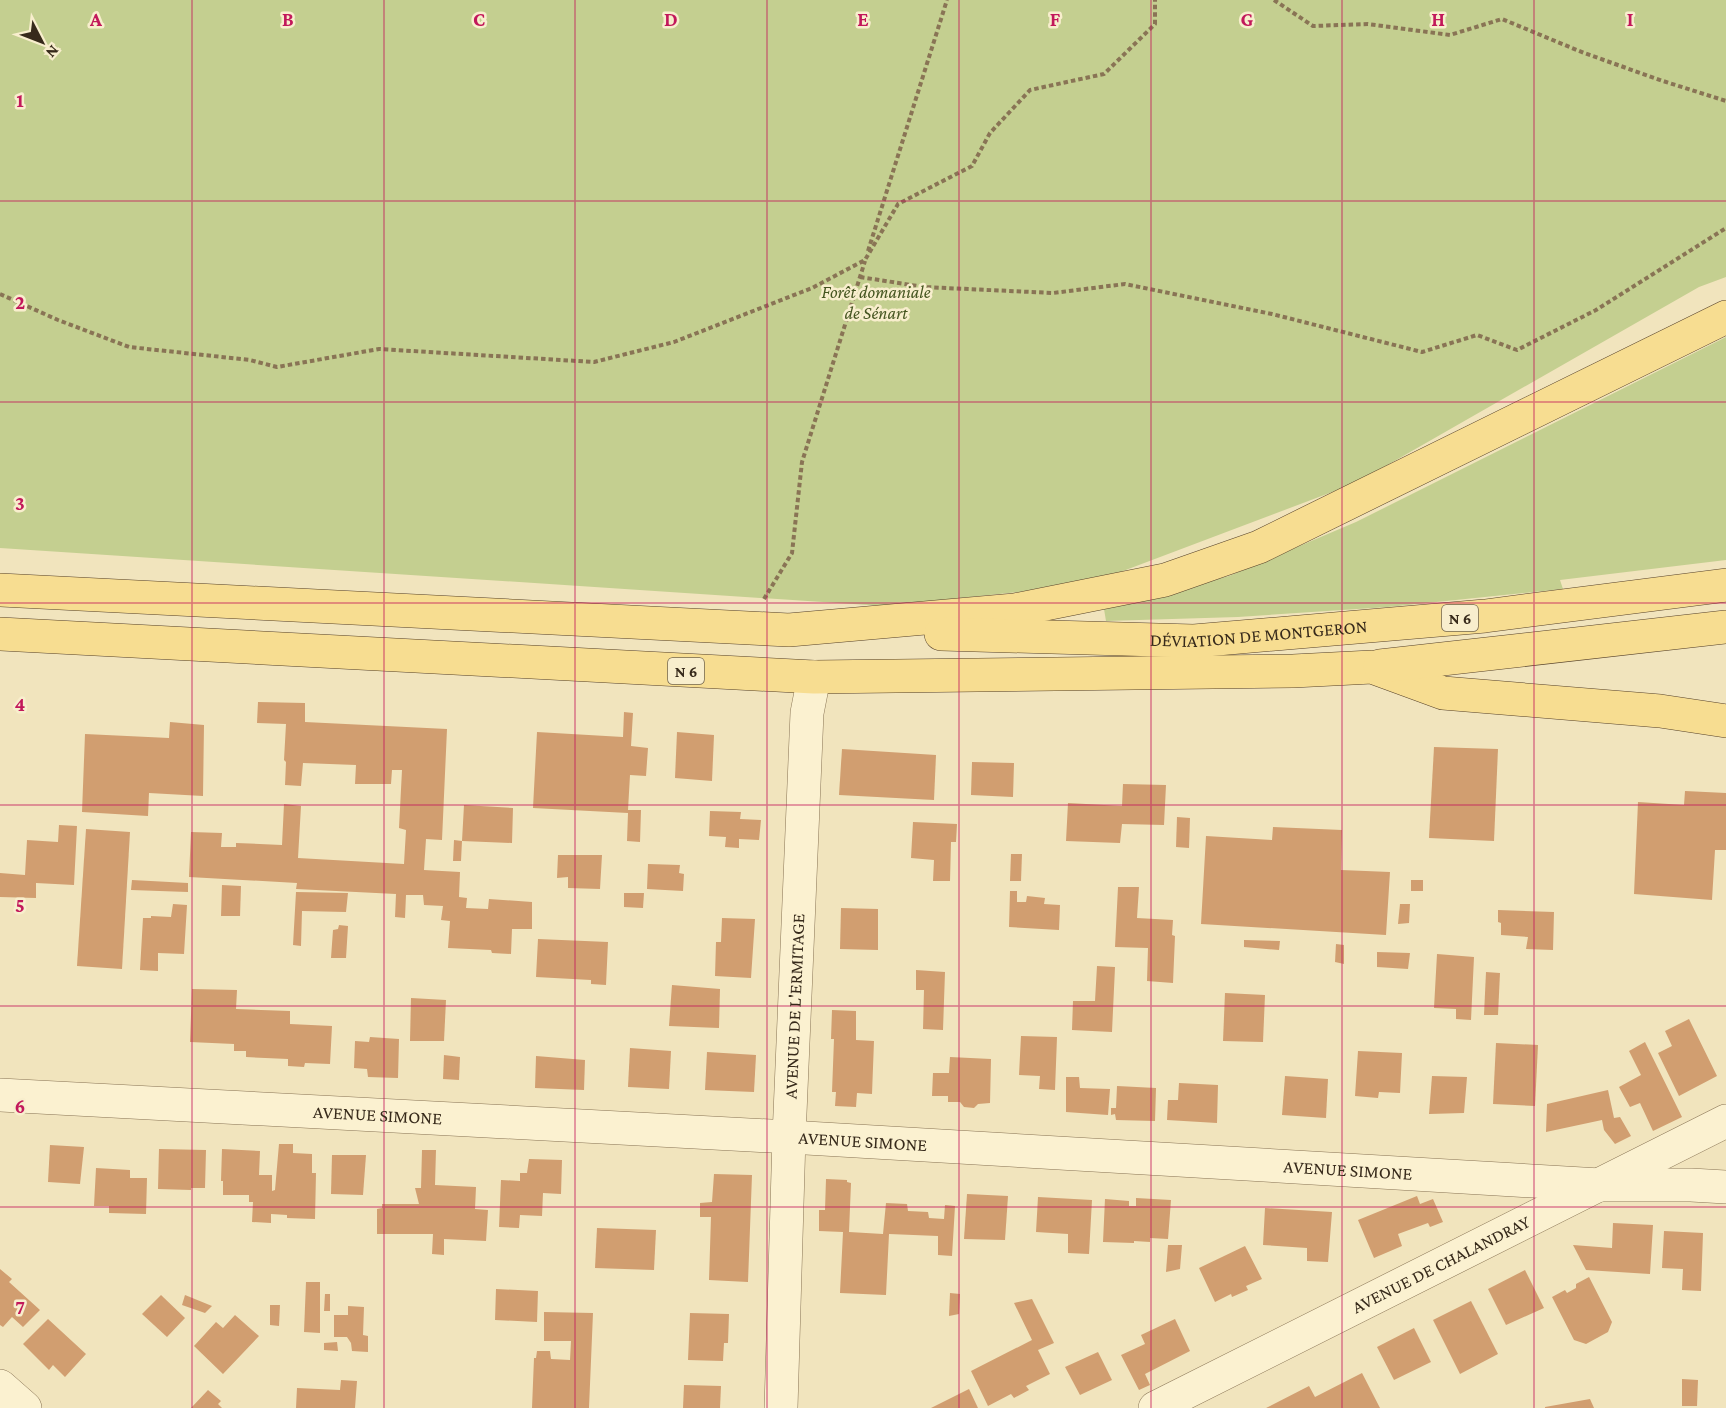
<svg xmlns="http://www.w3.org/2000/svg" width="1726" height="1408" viewBox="0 0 1726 1408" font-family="'Crimson Pro',serif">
<rect width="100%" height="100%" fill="#f1e4bd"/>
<g fill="#c4cf90">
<polygon points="0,0 1726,0 1726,277 1699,287 1356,483 1086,585 884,606 0,548"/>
<polygon points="1726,337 1726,560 1560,580 1563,589 1388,607 1238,617 1106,621 1104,609 1229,576 1356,522"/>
</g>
<g fill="#d19e70">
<polygon points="258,702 305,703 305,722 447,729 442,840 426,839 424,870 460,872 459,897 467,898 466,908 488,909 489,899 532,902 532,929 512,929 511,954 492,953 491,950 448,948 450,921 441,920 443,906 424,905 423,895 406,895 405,918 395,917 396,894 296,889 297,883 189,877 191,832 222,833 221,847 236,847 236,843 282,845 284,804 301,806 298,858 404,864 406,830 399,828 402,770 392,770 391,784 355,784 356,765 303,763 301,786 285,785 286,762 284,760 286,724 257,723"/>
<polygon points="624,712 633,713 631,746 648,748 646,776 630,775 628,810 641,810 640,842 627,841 628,813 533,808 537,732 623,737"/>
<polygon points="170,722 204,725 203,796 149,793 148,816 82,812 85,734 169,738"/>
<polygon points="677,732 714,735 712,781 675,778"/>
<polygon points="1434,747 1498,749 1494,841 1429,838"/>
<polygon points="842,749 936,755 934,800 839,795"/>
<polygon points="972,762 1014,763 1013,797 971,795"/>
<polygon points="1123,784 1166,785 1164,825 1122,824 1120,843 1066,841 1068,803 1122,806"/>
<polygon points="1685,791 1726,793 1726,850 1715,850 1712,900 1634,894 1638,802 1684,805"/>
<polygon points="464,805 513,808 512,843 462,841 461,861 453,861 454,840 462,841"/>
<polygon points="710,811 741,812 740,819 761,820 759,840 739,839 739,848 725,847 726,837 709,836"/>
<polygon points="1177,817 1190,818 1189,848 1176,847"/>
<polygon points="913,822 957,824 956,842 951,842 950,881 933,881 934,860 911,858"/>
<polygon points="59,825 77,826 74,885 36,883 36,898 0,897 0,873 25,875 27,840 58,842"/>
<polygon points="1273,827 1342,830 1341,870 1390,872 1386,935 1201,924 1206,836 1272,840"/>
<polygon points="86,829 130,832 122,969 77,966"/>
<polygon points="1011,854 1022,854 1021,881 1010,881"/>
<polygon points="558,855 602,855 600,889 568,888 568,877 557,878"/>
<polygon points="648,864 680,865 679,873 684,874 683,891 647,889"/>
<polygon points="132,880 188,883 188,892 131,890"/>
<rect x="1411" y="880" width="12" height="11"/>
<polygon points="222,885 241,886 240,916 221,916"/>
<polygon points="1118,887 1139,887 1137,918 1173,920 1172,935 1175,936 1173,983 1147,981 1148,948 1115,947"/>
<polygon points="1010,891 1017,891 1017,902 1026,902 1027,896 1045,898 1044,904 1060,905 1059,930 1009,927"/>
<polygon points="296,892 348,893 346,912 302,911 301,946 293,945"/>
<polygon points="624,893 644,893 643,908 624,907"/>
<polygon points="173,904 187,905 184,954 158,953 158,971 140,970 143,918 151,918 151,916 171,917"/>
<polygon points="1400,904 1410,904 1409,923 1398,924"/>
<polygon points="841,908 878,909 878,950 840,949"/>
<polygon points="1498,910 1554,912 1553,950 1526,949 1528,937 1501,935 1501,923 1498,922"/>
<polygon points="722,918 755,919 751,978 715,976 716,942 721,942"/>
<polygon points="339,925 348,926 346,958 331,958 333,930 338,929"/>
<polygon points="538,939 608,942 606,985 591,984 591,980 536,977"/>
<polygon points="1244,940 1280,941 1279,950 1244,947"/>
<polygon points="1336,944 1344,945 1344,964 1335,962"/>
<polygon points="1377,952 1410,953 1408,969 1377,967"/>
<polygon points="1437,954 1474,957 1471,1020 1456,1019 1456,1009 1434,1008"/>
<polygon points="1097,966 1115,967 1112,1032 1072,1030 1073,1001 1095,1001"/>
<polygon points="916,970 945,972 943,1030 923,1029 924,990 916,990"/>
<polygon points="1486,972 1500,973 1498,1015 1484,1015"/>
<polygon points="672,985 720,989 719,1028 669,1026"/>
<polygon points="192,989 237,990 236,1009 290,1011 290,1024 332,1026 330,1064 305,1063 304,1067 288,1066 288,1059 246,1057 246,1051 234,1051 234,1044 190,1042"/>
<polygon points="1225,993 1265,995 1263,1042 1223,1041"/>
<polygon points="411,998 446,1000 444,1041 410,1041"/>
<polygon points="832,1010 856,1011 856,1040 874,1041 872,1094 857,1093 856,1107 835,1106 836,1092 832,1092 834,1039 831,1039"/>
<polygon points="1689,1019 1717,1076 1679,1096 1658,1053 1672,1046 1665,1031"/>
<polygon points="1021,1036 1057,1037 1055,1090 1039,1089 1040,1076 1019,1075"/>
<polygon points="370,1037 399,1039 398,1078 368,1077 367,1069 354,1068 355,1041 369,1042"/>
<polygon points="1645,1042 1682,1117 1653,1131 1640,1103 1630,1107 1619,1087 1641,1075 1629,1051"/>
<polygon points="1496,1043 1538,1045 1535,1106 1493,1104"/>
<polygon points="630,1048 671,1051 669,1089 628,1087"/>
<polygon points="1358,1051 1402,1053 1400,1093 1379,1092 1378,1098 1355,1096"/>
<polygon points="707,1052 756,1055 754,1092 705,1090"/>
<polygon points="444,1055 460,1057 459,1080 443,1079"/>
<polygon points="536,1056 585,1060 584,1090 535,1088"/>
<polygon points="950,1057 991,1059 990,1103 978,1104 974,1108 964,1107 960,1102 948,1102 948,1096 932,1096 933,1073 949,1073"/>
<polygon points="1285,1076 1328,1079 1326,1118 1282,1115"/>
<polygon points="1432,1076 1467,1077 1464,1113 1429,1114"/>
<polygon points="1066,1077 1079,1077 1080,1088 1110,1089 1108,1115 1066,1112"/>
<polygon points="1179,1083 1218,1085 1217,1123 1167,1120 1168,1100 1178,1100"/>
<polygon points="1117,1086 1156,1088 1155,1121 1116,1120 1115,1114 1111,1115 1111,1108 1116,1108"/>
<polygon points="1608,1090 1614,1118 1620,1117 1631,1136 1615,1144 1604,1130 1602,1120 1546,1132 1547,1104"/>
<polygon points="279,1144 293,1144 293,1153 312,1154 312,1173 316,1173 315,1219 287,1218 287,1215 271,1214 271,1223 252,1222 253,1202 249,1202 249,1195 223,1195 223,1181 221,1181 222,1149 260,1151 259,1175 272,1175 272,1191 275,1190"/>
<polygon points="50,1145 84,1147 80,1184 48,1182"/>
<polygon points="159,1149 206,1150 205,1188 191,1188 191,1190 158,1189"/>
<polygon points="422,1150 436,1150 435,1185 476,1187 475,1209 488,1210 486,1241 444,1239 444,1255 432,1254 433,1234 377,1234 377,1209 382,1208 382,1204 419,1204 415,1188 421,1188"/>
<polygon points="332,1155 366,1155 363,1195 331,1194"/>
<polygon points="529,1159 562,1160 561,1194 543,1193 542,1216 520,1215 519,1228 499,1227 501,1180 520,1181 520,1173 527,1173"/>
<polygon points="96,1168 130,1170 130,1178 147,1178 146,1214 109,1213 109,1206 94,1206"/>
<polygon points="714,1174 752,1175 748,1282 709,1280 711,1217 700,1217 700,1203 712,1202"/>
<polygon points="826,1179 847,1180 847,1182 851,1183 849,1232 883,1234 886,1203 907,1204 908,1211 928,1212 929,1218 944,1219 945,1205 955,1206 952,1256 938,1255 938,1236 889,1234 886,1295 840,1293 843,1232 819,1231 819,1210 825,1210"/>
<polygon points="967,1194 1008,1196 1005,1240 964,1239"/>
<polygon points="1417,1196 1420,1204 1433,1199 1443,1222 1430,1227 1428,1223 1398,1234 1402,1246 1374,1258 1358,1220"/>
<polygon points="1038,1197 1092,1200 1089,1254 1068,1253 1068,1234 1036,1232"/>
<polygon points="1136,1198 1171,1200 1168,1239 1150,1238 1150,1242 1134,1241 1134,1243 1103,1242 1105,1199 1129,1201 1129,1206 1136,1206"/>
<polygon points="1265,1208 1332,1212 1328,1262 1307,1261 1307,1248 1263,1245"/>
<polygon points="1613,1223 1653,1225 1650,1274 1586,1270 1573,1245 1612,1248"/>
<polygon points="597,1228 656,1230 654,1270 595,1268"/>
<polygon points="1664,1231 1703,1233 1701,1291 1682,1290 1683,1269 1662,1268"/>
<polygon points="1168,1245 1182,1245 1180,1269 1166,1272"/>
<polygon points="1245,1246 1262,1279 1246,1286 1248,1290 1232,1297 1231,1294 1215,1302 1199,1268"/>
<polygon points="0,1269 12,1279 9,1282 40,1310 23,1327 12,1317 3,1327 0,1325"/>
<polygon points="1525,1270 1544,1308 1506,1325 1488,1289"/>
<polygon points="1589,1277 1612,1322 1608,1332 1586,1344 1574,1340 1552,1297 1565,1290 1567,1293 1576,1288 1576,1284"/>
<polygon points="306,1282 320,1282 320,1333 304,1332"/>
<polygon points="496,1289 538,1291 537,1322 495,1320"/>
<polygon points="950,1293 960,1294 959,1314 949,1316"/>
<polygon points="325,1294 330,1294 330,1311 324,1311"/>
<polygon points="161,1295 185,1318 167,1337 142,1314"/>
<polygon points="185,1295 212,1306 205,1313 182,1305"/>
<polygon points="1032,1299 1054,1343 1038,1350 1050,1374 1026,1386 1029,1390 1014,1398 1011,1394 988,1406 971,1371 1032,1340 1014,1303"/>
<polygon points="1471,1301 1498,1354 1460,1374 1433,1320"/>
<polygon points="270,1305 280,1305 279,1326 270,1325"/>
<polygon points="348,1306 364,1307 363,1335 368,1336 368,1352 352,1351 351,1343 347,1337 334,1337 334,1315 348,1315"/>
<polygon points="544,1312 593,1313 589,1408 532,1408 534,1358 536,1358 537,1351 550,1351 551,1359 570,1360 571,1341 544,1341"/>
<polygon points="690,1313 729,1314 728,1343 724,1343 723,1361 688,1360"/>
<polygon points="235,1315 259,1336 223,1374 194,1346 216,1322 223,1328"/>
<polygon points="48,1319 86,1354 65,1377 53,1365 49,1370 23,1344"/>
<polygon points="1175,1319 1190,1351 1145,1374 1150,1385 1139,1390 1121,1355 1145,1344 1141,1335"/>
<polygon points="1414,1328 1431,1362 1394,1380 1377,1347"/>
<polygon points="337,1342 338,1351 324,1350 324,1343"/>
<polygon points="1098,1352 1112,1380 1080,1395 1065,1367"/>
<polygon points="1362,1373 1380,1408 1266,1408 1309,1386 1315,1397"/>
<polygon points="1682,1379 1698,1380 1697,1406 1682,1406"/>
<polygon points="341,1380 357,1381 355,1408 296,1408 297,1388 340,1390"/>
<polygon points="684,1385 721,1386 720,1408 683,1408"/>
<polygon points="969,1389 978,1408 931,1408"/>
<polygon points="208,1390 221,1401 218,1404 222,1408 191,1408"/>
<polygon points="1590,1399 1594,1408 1545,1408 1545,1407"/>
</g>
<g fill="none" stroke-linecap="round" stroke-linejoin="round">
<defs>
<g id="minor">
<path id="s1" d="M 0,1095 L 789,1137 L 1600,1185 L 1691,1185 L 1726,1187"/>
<polyline points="0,1386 25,1408"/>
<path id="s2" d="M 781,1408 L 789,1137 L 807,713 L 814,677"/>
<path id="s3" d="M 1155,1408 L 1726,1121"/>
</g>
<g id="major">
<polyline points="0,590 789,630 1015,610 1165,580 1259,547 1726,317"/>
<polyline points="0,634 814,677 1293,671 1372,667 1443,693 1660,711 1726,721"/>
<path id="s4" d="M 941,634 L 1194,641 L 1485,616 L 1726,585"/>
<polyline points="1380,666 1726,627"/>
</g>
</defs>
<use href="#minor" stroke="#897455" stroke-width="34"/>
<use href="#major" stroke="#56412a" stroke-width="34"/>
<g stroke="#897455" stroke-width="4" stroke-dasharray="4.5 3" stroke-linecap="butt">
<polyline points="1274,0 1313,26 1368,24 1450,35 1502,19 1584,53 1663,81 1726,101"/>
<polyline points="868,251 947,0"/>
<polyline points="860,277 924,287 1053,293 1125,284 1272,314 1422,352 1477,335 1517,350 1596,310 1726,228"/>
<polyline points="0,294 58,320 129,347 250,360 277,367 379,349 594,362 674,342 812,288 865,260 898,204 972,166 990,133 1030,90 1104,74 1155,24 1155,0"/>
<polyline points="764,599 792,553 802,462 865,261"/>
</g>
<use href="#minor" stroke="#fbf1d0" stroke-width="33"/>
<use href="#major" stroke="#f7dd91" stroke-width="33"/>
</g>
<path fill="none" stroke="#c2185b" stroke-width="1.5" stroke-opacity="0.55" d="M 192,0 L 192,1408M 384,0 L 384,1408M 575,0 L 575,1408M 767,0 L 767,1408M 959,0 L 959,1408M 1151,0 L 1151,1408M 1342,0 L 1342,1408M 1534,0 L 1534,1408M 0,201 L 1726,201M 0,402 L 1726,402M 0,603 L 1726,603M 0,805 L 1726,805M 0,1006 L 1726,1006M 0,1207 L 1726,1207"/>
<g text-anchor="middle" stroke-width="5" stroke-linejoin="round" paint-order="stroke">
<g fill="#f8eecd" stroke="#716550" stroke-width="1.5">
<rect x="1442" y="605" width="36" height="26" rx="4.5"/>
<rect x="668" y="658" width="36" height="26" rx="4.5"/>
</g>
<g font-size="16" font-weight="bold" fill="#372a1b">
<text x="1460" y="624">N 6</text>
<text x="686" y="677">N 6</text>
</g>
<g font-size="18" font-style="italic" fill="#455520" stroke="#f8eecd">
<text x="876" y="298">Forêt domaniale<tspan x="876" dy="21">de Sénart</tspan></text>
</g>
<g font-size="18" fill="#372a1b" stroke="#f8eecd">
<text dy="6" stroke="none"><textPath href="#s4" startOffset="318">DÉVIATION DE MONTGERON</textPath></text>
<text dy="6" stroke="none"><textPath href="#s2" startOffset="402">AVENUE DE L'ERMITAGE</textPath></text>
<text dy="6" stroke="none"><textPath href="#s1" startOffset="378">AVENUE SIMONE</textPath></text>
<text dy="6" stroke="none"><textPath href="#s1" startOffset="864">AVENUE SIMONE</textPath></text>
<text dy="6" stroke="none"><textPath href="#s1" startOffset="1350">AVENUE SIMONE</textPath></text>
<text dy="6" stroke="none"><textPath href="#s3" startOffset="320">AVENUE DE CHALANDRAY</textPath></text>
</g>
</g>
<g font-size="20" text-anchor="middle" font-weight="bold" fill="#c2185b" stroke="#f8eecd" stroke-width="5" stroke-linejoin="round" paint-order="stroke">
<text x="96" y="26">A</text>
<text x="288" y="26">B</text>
<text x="479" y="26">C</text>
<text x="671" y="26">D</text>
<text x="863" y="26">E</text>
<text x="1055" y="26">F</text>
<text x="1247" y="26">G</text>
<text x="1438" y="26">H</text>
<text x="1630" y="26">I</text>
<text x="20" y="107">1</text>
<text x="20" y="309">2</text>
<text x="20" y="510">3</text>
<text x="20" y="711">4</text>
<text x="20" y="912">5</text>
<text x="20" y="1113">6</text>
<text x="20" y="1314">7</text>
</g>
<g transform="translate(42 42) rotate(132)" stroke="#f8eecd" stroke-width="4.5" paint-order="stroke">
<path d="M0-4.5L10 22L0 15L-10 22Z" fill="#372a1b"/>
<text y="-9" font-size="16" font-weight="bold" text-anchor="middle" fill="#372a1b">N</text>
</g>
</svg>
